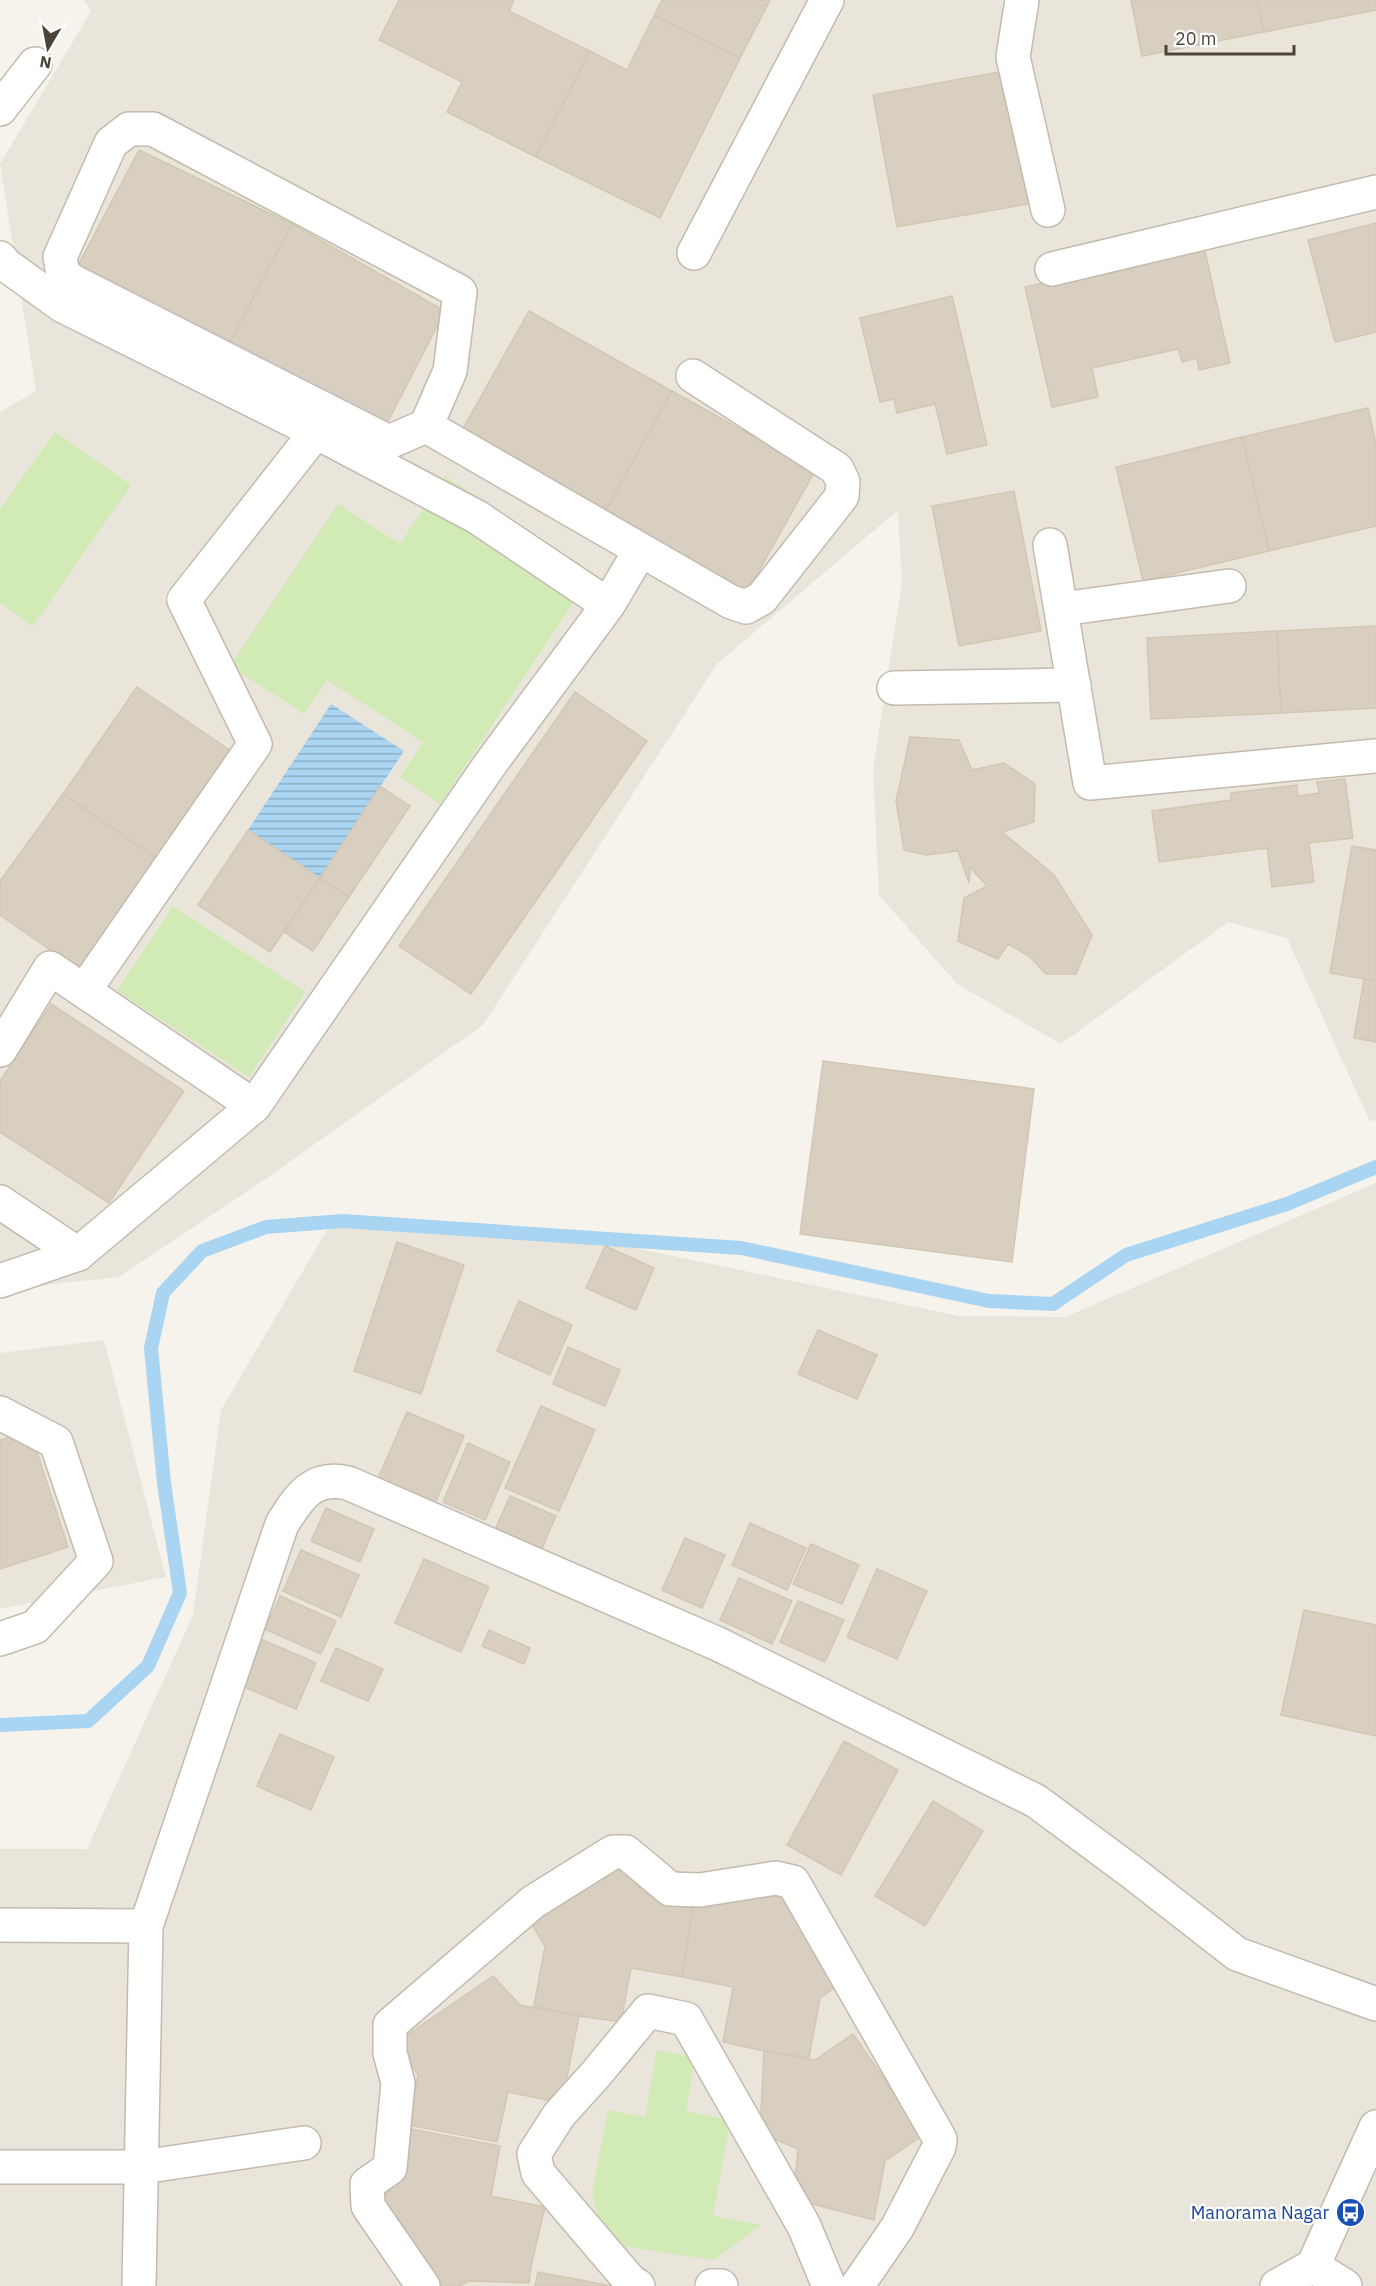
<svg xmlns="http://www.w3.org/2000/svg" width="1376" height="2286" viewBox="0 0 1376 2286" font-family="'IBM Plex Sans',sans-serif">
<defs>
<pattern id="water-rules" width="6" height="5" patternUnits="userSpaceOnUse" patternTransform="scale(1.5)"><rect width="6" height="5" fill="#a9d4f2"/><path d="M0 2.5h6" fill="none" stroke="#8caec5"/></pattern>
</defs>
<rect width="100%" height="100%" fill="#f6f3ec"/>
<g fill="#eae5da">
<polygon points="84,0 1376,0 1376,1119 1370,1122 1287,938 1228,922 1061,1044 957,984 879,895 873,770 902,582 898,510 717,664 483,1025 254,1187 119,1277 0,1290 0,412 36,391 0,164 91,11"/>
<polygon points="1376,1183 1376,2286 0,2286 0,1849 87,1849 193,1615 221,1410 330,1225 607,1242 959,1316 1065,1317"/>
<polygon points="104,1340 166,1577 0,1609 0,1353"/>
</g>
<g fill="#d2eab5">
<polygon points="55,432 131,485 33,626 0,603 0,509"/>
<polygon points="445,476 593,573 440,804 400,777 423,742 327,680 304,714 230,666 338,504 400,544"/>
<polygon points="173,906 305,992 249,1077 117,991"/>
<polygon points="657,2050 695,2058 686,2111 730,2120 713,2216 761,2225 714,2260 621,2246 598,2216 592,2193 608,2110 645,2117"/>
</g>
<polygon fill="url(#water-rules)" points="331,704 404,751 320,878 248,830"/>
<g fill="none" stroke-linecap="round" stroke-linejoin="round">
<polyline stroke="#a9d4f2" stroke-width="14" points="0,1725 88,1721 148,1666 180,1593 164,1483 151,1348 163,1293 202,1251 266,1227 343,1221 741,1248 989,1301 1053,1304 1126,1255 1287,1204 1376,1167"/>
</g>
<g fill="#d8cfc1" stroke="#d3c7b4" stroke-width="1.5">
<polygon points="399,0 514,0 509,11 590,51 536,157 447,112 462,82 379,40"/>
<polygon points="662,0 770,0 740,58 654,16"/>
<polygon points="1131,0 1257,0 1264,32 1142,56"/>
<polygon points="1257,0 1376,0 1376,10 1264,32"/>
<polygon points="654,16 740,58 660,218 536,157 590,51 627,70"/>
<polygon points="1009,70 1033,203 897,227 873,95"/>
<polygon points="139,150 292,224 228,346 75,271"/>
<polygon points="1376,223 1376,332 1335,342 1308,240"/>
<polygon points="292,224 445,311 382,433 228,346"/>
<polygon points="1204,247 1230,363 1199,370 1197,358 1182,362 1178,349 1092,368 1098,397 1052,407 1025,287"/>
<polygon points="952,296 987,445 947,454 935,404 897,413 894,399 880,402 860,318"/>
<polygon points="529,311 672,391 603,515 460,434"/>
<polygon points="672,391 815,471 746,594 603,515"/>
<polygon points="1368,408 1376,444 1376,526 1269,551 1242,437"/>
<polygon points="1242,437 1269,551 1143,581 1116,467"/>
<polygon points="1014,491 1041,631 959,646 932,506"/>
<polygon points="1376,626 1376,708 1281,713 1277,631"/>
<polygon points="1277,631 1281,713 1151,719 1147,638"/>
<polygon points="137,687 231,751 157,859 63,794"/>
<polygon points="575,692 647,741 471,994 399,946"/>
<polygon points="910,737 959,740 972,770 1004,763 1035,784 1034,822 1002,832 1054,875 1092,935 1076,974 1046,974 1029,956 1008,944 998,959 958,941 964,898 987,886 970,867 969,883 958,851 926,855 904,850 896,801"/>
<polygon points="1345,779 1353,838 1309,843 1314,882 1272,887 1267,848 1159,862 1152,811 1231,800 1231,793 1297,785 1298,796 1319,793 1317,782"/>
<polygon points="380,786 410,806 349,897 320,878"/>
<polygon points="63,794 157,859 78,969 0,915 0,881"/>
<polygon points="248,830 320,878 270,952 198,905"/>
<polygon points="1352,846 1376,850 1376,981 1330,973"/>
<polygon points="320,878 349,897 313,951 284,932"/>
<polygon points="1364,979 1376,981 1376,1042 1354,1038"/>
<polygon points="51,1004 184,1091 109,1203 0,1132 0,1081"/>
<polygon points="823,1061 1034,1089 1012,1262 800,1234"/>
<polygon points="397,1242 464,1265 421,1394 354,1371"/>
<polygon points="605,1246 654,1268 636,1310 586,1288"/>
<polygon points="519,1301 572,1325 550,1375 497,1351"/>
<polygon points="818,1330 877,1355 857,1399 798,1374"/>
<polygon points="568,1347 620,1370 605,1406 553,1384"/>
<polygon points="541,1406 595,1430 559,1511 505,1488"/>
<polygon points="407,1412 464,1436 433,1508 376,1483"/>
<polygon points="30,1431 68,1547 0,1569 0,1440"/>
<polygon points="468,1443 510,1462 485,1520 443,1502"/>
<polygon points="510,1496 556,1516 541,1551 495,1530"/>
<polygon points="326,1508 374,1529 360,1562 311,1541"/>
<polygon points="750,1523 806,1548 787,1590 732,1565"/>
<polygon points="685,1538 725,1555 702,1608 662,1590"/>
<polygon points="811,1544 859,1565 842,1604 793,1584"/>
<polygon points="301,1550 359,1575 341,1617 283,1591"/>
<polygon points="424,1559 489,1587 461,1652 395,1623"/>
<polygon points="877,1569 927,1591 897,1659 847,1637"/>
<polygon points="739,1578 792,1601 772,1644 720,1620"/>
<polygon points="280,1596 336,1621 321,1654 265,1629"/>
<polygon points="798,1601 844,1620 825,1662 780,1642"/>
<polygon points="1304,1610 1376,1625 1376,1736 1281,1715"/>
<polygon points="489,1630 530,1648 524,1664 482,1646"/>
<polygon points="256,1637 316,1663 296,1709 235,1683"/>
<polygon points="336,1648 383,1669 368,1701 321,1681"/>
<polygon points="280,1734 334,1757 311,1810 257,1786"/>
<polygon points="844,1741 898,1770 841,1875 787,1845"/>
<polygon points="933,1801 983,1831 925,1926 875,1896"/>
<polygon points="618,1863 645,1893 693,1908 682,1977 631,1968 621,2022 579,2016 534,2006 545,1947 528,1917"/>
<polygon points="777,1889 840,1984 820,1998 809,2058 764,2051 723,2042 733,1987 682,1977 693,1908 750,1897"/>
<polygon points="493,1976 520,2005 579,2016 562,2103 508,2092 497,2142 408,2125 418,2074 394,2044"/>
<polygon points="853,2034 923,2135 885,2161 874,2220 793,2199 798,2149 760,2133 764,2051 815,2060"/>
<polygon points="411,2129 500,2146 491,2196 545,2207 531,2266 529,2283 469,2281 459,2286 430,2286 377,2202 401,2179"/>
<polygon points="538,2272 612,2286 535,2286"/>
</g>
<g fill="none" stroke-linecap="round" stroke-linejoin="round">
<defs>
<g id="minor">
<polyline points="1022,0 1013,57 1048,210"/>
<polyline points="0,109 35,64"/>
<polyline points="694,253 827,0"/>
<polyline points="0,258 6,265 63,306 316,432"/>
<polyline points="1052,269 1376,192"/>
<polyline points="426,426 389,442 74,282 63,274 60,257 111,143 129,129 153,129 460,292 450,371 426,426 731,602 746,607 762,598 842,496 843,482 837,469 693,376"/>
<polyline points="1050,545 1090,783 1376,756"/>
<polyline points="608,605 477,517 316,432 184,600 255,744 84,991 254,1106 491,763 608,605 640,551"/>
<polyline points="1062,609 1229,586"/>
<polyline points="894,688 1074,685"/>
<polyline points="0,1050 50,968 84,991"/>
<polyline points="0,1202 78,1254"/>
<polyline points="0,1281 78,1254 254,1106"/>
<polyline points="0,1413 56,1442 96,1561 35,1627 0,1639"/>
<path d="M 0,1925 L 146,1926 L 282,1524 C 299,1497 312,1475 348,1483 L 718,1644 L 1036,1801 L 1133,1873 L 1237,1954 L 1376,2004"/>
<polyline points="0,2167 142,2167 304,2143"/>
<polyline points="1313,2266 1345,2286"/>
<polyline points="139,2286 146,1926"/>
<polyline points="423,2286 368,2206 367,2184 390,2168 398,2083 390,2053 390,2025 533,1902 613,1852 626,1852 670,1889 700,1890 776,1878 793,1882 940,2139 939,2147 897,2228 857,2286"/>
<polyline points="638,2286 631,2282 538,2173 534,2154 559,2115 596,2074 648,2011 686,2019 804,2226 829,2286"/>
<polyline points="712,2286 721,2286"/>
<polyline points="1277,2286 1313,2266 1376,2127"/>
</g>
</defs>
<use href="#minor" stroke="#c2bbae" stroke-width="36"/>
<use href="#minor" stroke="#fff" stroke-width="33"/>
</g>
<defs>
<symbol id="bus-disc" viewBox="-11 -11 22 22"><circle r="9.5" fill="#1a4fb4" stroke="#fff"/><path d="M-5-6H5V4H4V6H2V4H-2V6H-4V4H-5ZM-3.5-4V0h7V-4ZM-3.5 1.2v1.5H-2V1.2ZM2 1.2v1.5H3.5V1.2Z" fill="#fff"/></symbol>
</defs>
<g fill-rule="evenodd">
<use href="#bus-disc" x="1334" y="2196" width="33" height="33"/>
</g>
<g text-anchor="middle" stroke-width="4.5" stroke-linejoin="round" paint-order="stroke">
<g font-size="18" fill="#164399" stroke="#fff" text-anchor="end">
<text x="1329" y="2219">Manorama Nagar</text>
</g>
</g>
<g transform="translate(48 48) rotate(190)" stroke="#ffffff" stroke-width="4.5" paint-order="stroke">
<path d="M0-4.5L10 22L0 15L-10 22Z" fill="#4b4439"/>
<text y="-9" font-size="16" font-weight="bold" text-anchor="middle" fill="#4b4439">N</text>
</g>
<path d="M1166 45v9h128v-9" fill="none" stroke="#4b4439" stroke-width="3"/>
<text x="1175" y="45" font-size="18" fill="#4b4439" stroke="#ffffff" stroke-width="4.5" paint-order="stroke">20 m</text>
</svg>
